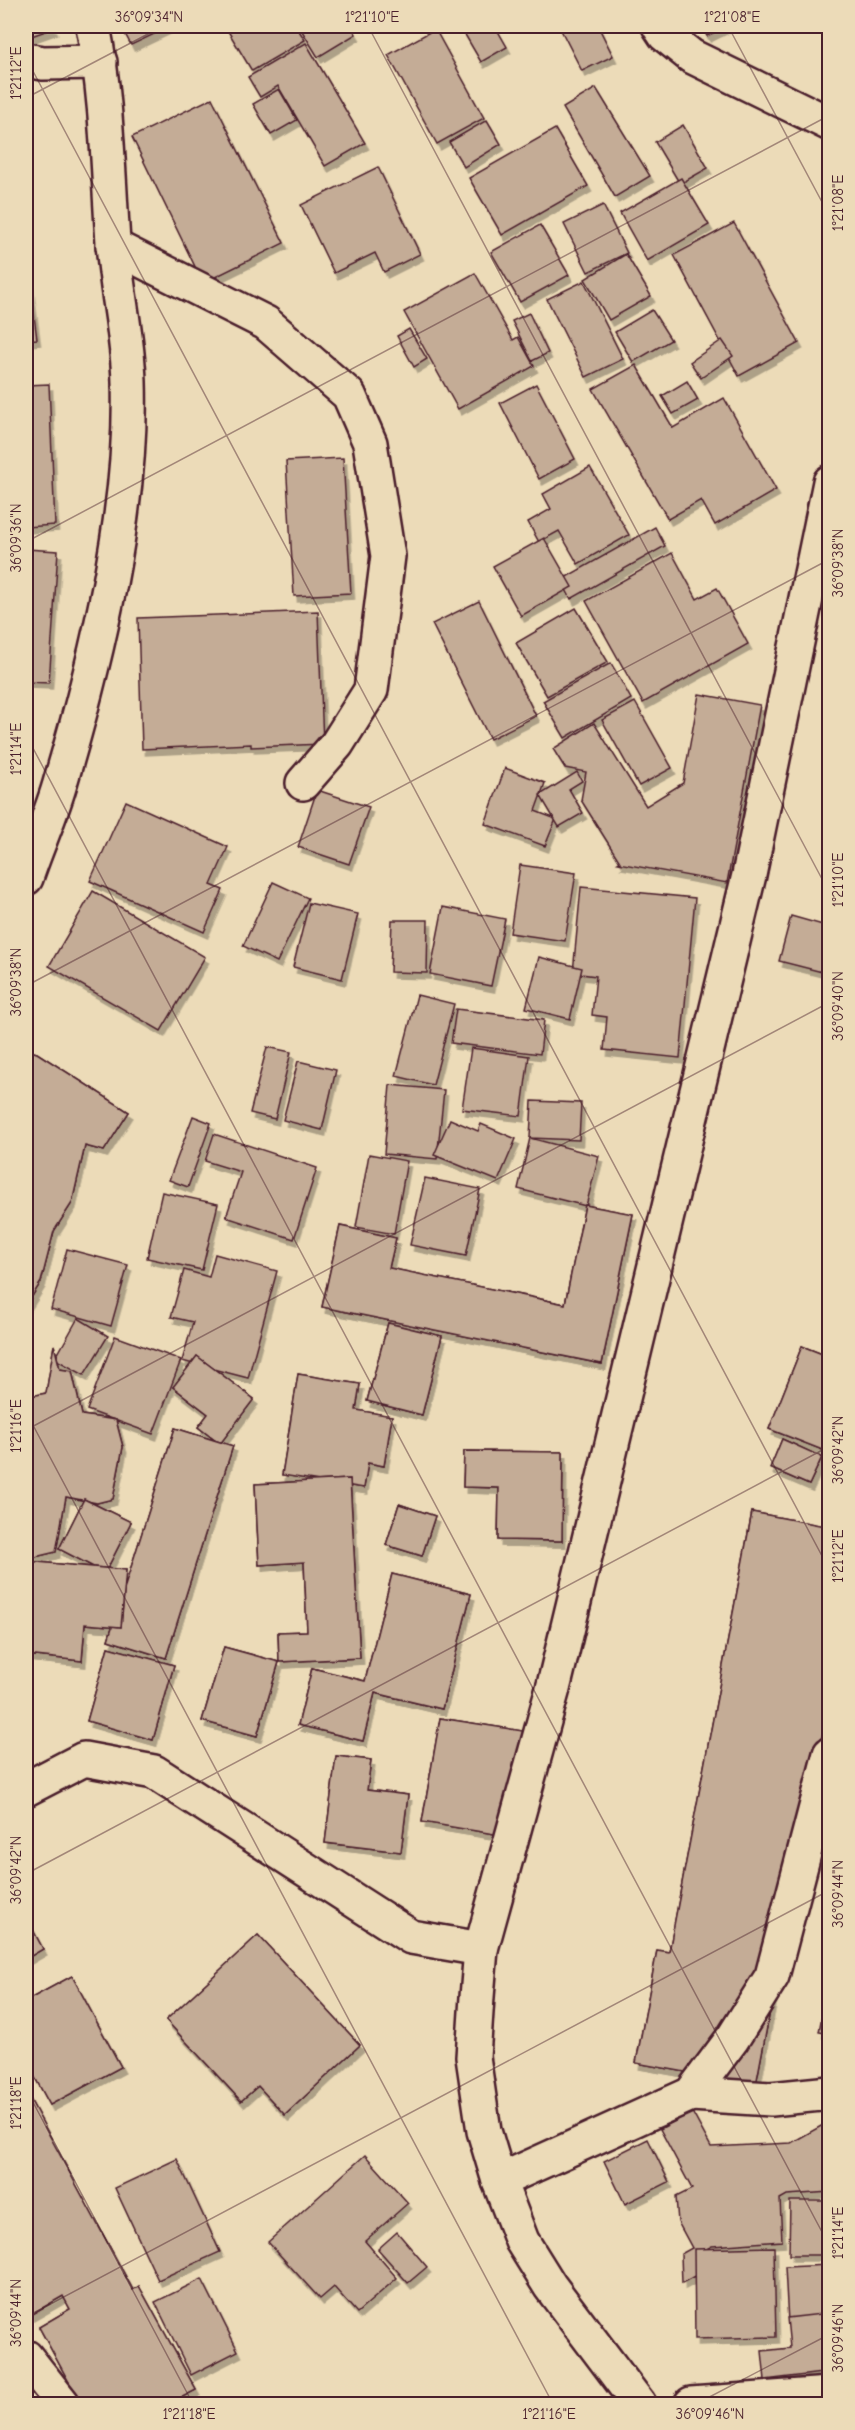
<svg xmlns="http://www.w3.org/2000/svg" width="855" height="2430" viewBox="0 0 855 2430" font-family="'Comic Neue',sans-serif">
<defs>
<filter id="shadow"><feDropShadow dx="3.5" dy="6" stdDeviation="0" flood-color="#0004"/></filter>
</defs>
<rect width="100%" height="100%" fill="#ecdbb8"/>
<filter id="ink" filterUnits="userSpaceOnUse"><feTurbulence type="fractalNoise" baseFrequency=".0167" numOctaves="2"/><feDisplacementMap in="SourceGraphic" scale="12" xChannelSelector="R" yChannelSelector="G"/><feConvolveMatrix kernelMatrix="1 2 1 2 8 2 1 2 1" color-interpolation-filters="sRGB"/></filter>
<g filter="url(#ink)">
<g fill="#c4ac96" stroke="#4a1f2b" stroke-width="1.5" filter="url(#shadow)">
<polygon points="26,26 53,26 54,28 26,38"/>
<polygon points="121,26 171,26 131,45"/>
<polygon points="225,26 296,26 305,40 252,71"/>
<polygon points="299,26 351,26 356,34 318,57"/>
<polygon points="460,26 495,26 507,47 481,62"/>
<polygon points="559,26 598,26 613,56 582,71"/>
<polygon points="701,26 727,26 707,36"/>
<polygon points="435,29 484,118 437,144 388,55"/>
<polygon points="306,43 365,143 325,166 278,86 260,97 248,77"/>
<polygon points="596,88 650,176 615,197 563,108"/>
<polygon points="279,89 297,120 271,135 253,104"/>
<polygon points="212,98 284,243 203,283 132,137"/>
<polygon points="487,120 501,144 464,167 449,142"/>
<polygon points="683,125 708,168 680,184 655,142"/>
<polygon points="555,129 588,186 502,235 469,178"/>
<polygon points="378,167 420,254 384,272 375,253 334,273 301,205"/>
<polygon points="681,178 709,225 647,261 620,213"/>
<polygon points="603,205 627,253 588,272 564,224"/>
<polygon points="734,223 799,343 739,376 674,255"/>
<polygon points="540,225 569,275 520,302 491,252"/>
<polygon points="626,254 651,296 609,320 585,279"/>
<polygon points="26,255 37,339 26,340"/>
<polygon points="475,273 513,340 518,337 534,366 458,409 404,312"/>
<polygon points="584,281 623,359 586,377 547,299"/>
<polygon points="652,310 671,340 633,362 615,332"/>
<polygon points="529,313 548,353 532,361 512,321"/>
<polygon points="409,329 427,359 414,367 397,336"/>
<polygon points="722,340 733,356 701,378 690,362"/>
<polygon points="636,365 673,428 724,398 776,490 715,525 701,500 668,519 593,389"/>
<polygon points="687,381 698,400 673,414 662,396"/>
<polygon points="49,384 55,525 26,527 26,385"/>
<polygon points="536,384 575,459 539,479 500,403"/>
<polygon points="343,458 351,593 294,596 286,461"/>
<polygon points="590,467 629,535 578,564 559,531 539,542 528,522 551,509 543,494"/>
<polygon points="655,527 665,546 571,599 561,580"/>
<polygon points="544,538 572,587 521,616 493,566"/>
<polygon points="26,549 58,551 49,683 26,682"/>
<polygon points="672,553 697,599 717,588 748,644 643,703 586,601"/>
<polygon points="479,601 536,716 490,739 432,624"/>
<polygon points="576,608 608,662 547,696 516,643"/>
<polygon points="318,611 323,744 251,747 251,744 142,749 138,618"/>
<polygon points="611,663 631,699 565,738 543,701"/>
<polygon points="699,694 760,705 727,883 618,863 620,862 581,800 586,772 565,768 553,749 594,723 646,806 683,783"/>
<polygon points="635,702 672,768 639,786 602,720"/>
<polygon points="505,768 545,783 535,811 556,819 545,846 485,824"/>
<polygon points="577,772 582,781 569,789 583,813 559,827 540,795"/>
<polygon points="317,790 369,807 349,864 298,847"/>
<polygon points="126,801 228,847 211,885 223,890 204,932 90,881"/>
<polygon points="520,865 576,873 565,941 510,933"/>
<polygon points="273,882 308,898 277,962 243,946"/>
<polygon points="581,887 695,898 680,1058 604,1050 607,1017 592,1015 596,976 573,973"/>
<polygon points="93,891 205,957 161,1031 49,966"/>
<polygon points="309,903 358,914 342,979 293,967"/>
<polygon points="443,907 505,919 491,986 430,974"/>
<polygon points="791,916 830,927 830,974 779,961"/>
<polygon points="392,920 428,920 427,973 390,972"/>
<polygon points="539,957 582,968 570,1019 526,1008"/>
<polygon points="417,995 454,1004 433,1085 396,1076"/>
<polygon points="456,1009 544,1020 540,1054 451,1043"/>
<polygon points="267,1047 291,1052 275,1119 250,1113"/>
<polygon points="471,1048 529,1056 521,1116 462,1109"/>
<polygon points="26,1050 37,1053 129,1112 104,1151 85,1146 72,1203 54,1231 41,1282 26,1306"/>
<polygon points="26,1050 37,1053 129,1112 104,1151 85,1146 72,1203 54,1231 41,1282 26,1306"/>
<polygon points="298,1061 336,1070 322,1130 283,1120"/>
<polygon points="390,1085 444,1090 437,1159 384,1154"/>
<polygon points="532,1101 581,1103 579,1140 530,1138"/>
<polygon points="193,1116 211,1123 188,1187 169,1180"/>
<polygon points="450,1119 478,1131 481,1124 516,1139 498,1181 434,1155"/>
<polygon points="214,1134 317,1168 294,1239 226,1217 241,1172 205,1161"/>
<polygon points="530,1138 599,1156 586,1206 518,1189"/>
<polygon points="369,1154 407,1161 394,1234 356,1227"/>
<polygon points="425,1178 480,1189 466,1256 410,1245"/>
<polygon points="162,1192 218,1204 202,1270 147,1258"/>
<polygon points="585,1205 633,1214 602,1364 322,1307 340,1226 396,1238 389,1268 565,1304"/>
<polygon points="585,1205 633,1214 602,1364 322,1307 340,1226 396,1238 389,1268 565,1304"/>
<polygon points="67,1249 128,1265 111,1326 51,1309"/>
<polygon points="215,1254 277,1271 248,1378 182,1361 193,1322 171,1317 184,1270 209,1277"/>
<polygon points="78,1318 108,1336 84,1375 55,1359"/>
<polygon points="388,1323 442,1336 422,1415 367,1401"/>
<polygon points="388,1323 442,1336 422,1415 367,1401"/>
<polygon points="115,1336 181,1360 153,1434 87,1410"/>
<polygon points="54,1345 60,1369 72,1371 82,1415 116,1420 123,1447 113,1499 97,1503 66,1497 56,1552 31,1558 26,1557 26,1397 46,1393"/>
<polygon points="54,1345 60,1369 72,1371 82,1415 116,1420 123,1447 113,1499 97,1503 66,1497 56,1552 31,1558 26,1557 26,1397 46,1393"/>
<polygon points="802,1346 830,1357 830,1453 769,1429"/>
<polygon points="802,1346 830,1357 830,1453 769,1429"/>
<polygon points="197,1356 254,1399 220,1444 198,1427 208,1414 173,1387"/>
<polygon points="197,1356 254,1399 220,1444 198,1427 208,1414 173,1387"/>
<polygon points="298,1374 360,1384 356,1410 392,1416 384,1466 368,1463 364,1488 282,1475"/>
<polygon points="298,1374 360,1384 356,1410 392,1416 384,1466 368,1463 364,1488 282,1475"/>
<polygon points="175,1428 233,1446 166,1658 108,1640"/>
<polygon points="175,1428 233,1446 166,1658 108,1640"/>
<polygon points="782,1439 822,1457 809,1485 770,1468"/>
<polygon points="782,1439 822,1457 809,1485 770,1468"/>
<polygon points="464,1451 563,1452 562,1541 498,1540 499,1488 463,1487"/>
<polygon points="464,1451 563,1452 562,1541 498,1540 499,1488 463,1487"/>
<polygon points="350,1479 360,1658 279,1662 278,1632 307,1631 304,1562 259,1565 255,1484"/>
<polygon points="350,1479 360,1658 279,1662 278,1632 307,1631 304,1562 259,1565 255,1484"/>
<polygon points="84,1499 131,1522 105,1573 59,1549"/>
<polygon points="84,1499 131,1522 105,1573 59,1549"/>
<polygon points="399,1504 435,1516 422,1556 386,1545"/>
<polygon points="399,1504 435,1516 422,1556 386,1545"/>
<polygon points="752,1512 830,1527 830,1695 756,2085 636,2063 657,1950 669,1952"/>
<polygon points="752,1512 830,1527 830,1695 756,2085 636,2063 657,1950 669,1952"/>
<polygon points="26,1561 126,1570 121,1627 85,1624 82,1661 26,1655 30,1617 26,1617"/>
<polygon points="26,1561 126,1570 121,1627 85,1624 82,1661 26,1655 30,1617 26,1617"/>
<polygon points="392,1574 471,1594 442,1709 375,1693 363,1741 298,1725 312,1668 365,1681"/>
<polygon points="392,1574 471,1594 442,1709 375,1693 363,1741 298,1725 312,1668 365,1681"/>
<polygon points="108,1647 174,1665 153,1740 87,1721"/>
<polygon points="108,1647 174,1665 153,1740 87,1721"/>
<polygon points="224,1647 279,1662 257,1736 202,1721"/>
<polygon points="224,1647 279,1662 257,1736 202,1721"/>
<polygon points="440,1718 523,1731 506,1836 422,1822"/>
<polygon points="440,1718 523,1731 506,1836 422,1822"/>
<polygon points="336,1756 371,1760 367,1790 408,1795 401,1852 325,1843"/>
<polygon points="336,1756 371,1760 367,1790 408,1795 401,1852 325,1843"/>
<polygon points="26,1917 43,1949 26,1959"/>
<polygon points="26,1917 43,1949 26,1959"/>
<polygon points="258,1935 360,2045 285,2115 258,2086 241,2101 166,2020"/>
<polygon points="258,1935 360,2045 285,2115 258,2086 241,2101 166,2020"/>
<polygon points="830,1971 830,2034 819,2032"/>
<polygon points="72,1976 121,2067 50,2105 26,2061 26,2001"/>
<polygon points="72,1976 121,2067 50,2105 26,2061 26,2001"/>
<polygon points="26,2092 133,2290 139,2286 196,2390 169,2404 81,2404 39,2327 70,2309 63,2296 30,2315 26,2306"/>
<polygon points="26,2092 133,2290 139,2286 196,2390 169,2404 81,2404 39,2327 70,2309 63,2296 30,2315 26,2306"/>
<polygon points="692,2112 711,2147 791,2143 830,2121 830,2192 787,2195 780,2199 782,2241 712,2246 699,2253 700,2273 682,2283 681,2254 692,2248 678,2222 676,2197 692,2189 660,2129"/>
<polygon points="648,2139 669,2182 625,2204 604,2161"/>
<polygon points="365,2155 408,2203 365,2241 397,2278 357,2313 334,2287 320,2299 268,2242"/>
<polygon points="177,2159 220,2252 158,2280 115,2188"/>
<polygon points="790,2201 830,2201 830,2255 789,2255"/>
<polygon points="397,2232 427,2267 408,2283 378,2249"/>
<polygon points="774,2247 776,2337 695,2339 694,2249"/>
<polygon points="830,2265 830,2319 788,2322 785,2267"/>
<polygon points="202,2279 238,2351 191,2375 155,2302"/>
<polygon points="830,2313 830,2372 765,2380 762,2351 790,2348 787,2318"/>
</g>
<g fill="none" stroke-linecap="round" stroke-linejoin="round">
<defs>
<g id="minor">
<polyline points="659,26 665,35 691,56 830,124"/>
<polyline points="26,60 43,63 100,62"/>
<polyline points="113,246 266,323 349,395 370,443 388,556 371,690 337,744 303,783"/>
<path d="M 26,878 C 37,845 52,813 61,780 C 97,658 133,509 129,382 C 128,336 116,289 113,242 C 108,170 107,96 93,26"/>
<polyline points="26,1789 84,1759 154,1772 411,1937 481,1949"/>
<polyline points="691,2094 771,2099 830,2093"/>
<polyline points="499,2181 691,2094 733,2038 772,1976 830,1754"/>
<polyline points="26,2357 63,2404"/>
<polyline points="639,2404 550,2286 522,2241 499,2181 484,2131 473,2057 477,1997 481,1949 554,1685 749,875 830,482"/>
<polyline points="691,2404 830,2394"/>
</g>
</defs>
<use href="#minor" stroke="#4a1f2b" stroke-width="38"/>
<use href="#minor" stroke="#ecdbb8" stroke-width="33"/>
</g>
</g>
<path fill="none" stroke="#4a1f2b" stroke-width="1.5" stroke-opacity="0.45" d="M 368,26 L 830,894M 728,26 L 830,217M 26,58 L 830,1571M 26,98 L 163,26M 26,542 L 830,115M 26,735 L 830,2247M 26,986 L 830,559M 26,1412 L 553,2404M 26,1430 L 830,1002M 26,1874 L 830,1446M 26,2089 L 193,2404M 26,2317 L 830,1890M 696,2404 L 830,2334"/>
<rect width="855" height="2430" fill="none" stroke="#ecdbb8" stroke-width="66"/>
<rect x="33" y="33" width="789" height="2364" fill="none" stroke="#4a1f2b" stroke-width="2"/>
<g font-size="15" text-anchor="middle" fill="#4a1f2b">
<text x="149" y="22">36°09'34"N</text>
<text x="372" y="22">1°21'10"E</text>
<text x="732" y="22">1°21'08"E</text>
<text transform="translate(16 73) rotate(-90)" y="5">1°21'12"E</text>
<text transform="translate(838 203) rotate(-90)" y="5">1°21'08"E</text>
<text transform="translate(16 538) rotate(-90)" y="5">36°09'36"N</text>
<text transform="translate(838 563) rotate(-90)" y="5">36°09'38"N</text>
<text transform="translate(16 749) rotate(-90)" y="5">1°21'14"E</text>
<text transform="translate(838 880) rotate(-90)" y="5">1°21'10"E</text>
<text transform="translate(16 982) rotate(-90)" y="5">36°09'38"N</text>
<text transform="translate(838 1006) rotate(-90)" y="5">36°09'40"N</text>
<text transform="translate(16 1426) rotate(-90)" y="5">1°21'16"E</text>
<text transform="translate(838 1450) rotate(-90)" y="5">36°09'42"N</text>
<text transform="translate(838 1556) rotate(-90)" y="5">1°21'12"E</text>
<text transform="translate(16 1870) rotate(-90)" y="5">36°09'42"N</text>
<text transform="translate(838 1894) rotate(-90)" y="5">36°09'44"N</text>
<text transform="translate(16 2103) rotate(-90)" y="5">1°21'18"E</text>
<text transform="translate(838 2233) rotate(-90)" y="5">1°21'14"E</text>
<text transform="translate(16 2313) rotate(-90)" y="5">36°09'44"N</text>
<text transform="translate(838 2338) rotate(-90)" y="5">36°09'46"N</text>
<text x="189" y="2419">1°21'18"E</text>
<text x="549" y="2419">1°21'16"E</text>
<text x="710" y="2419">36°09'46"N</text>
</g>
</svg>
